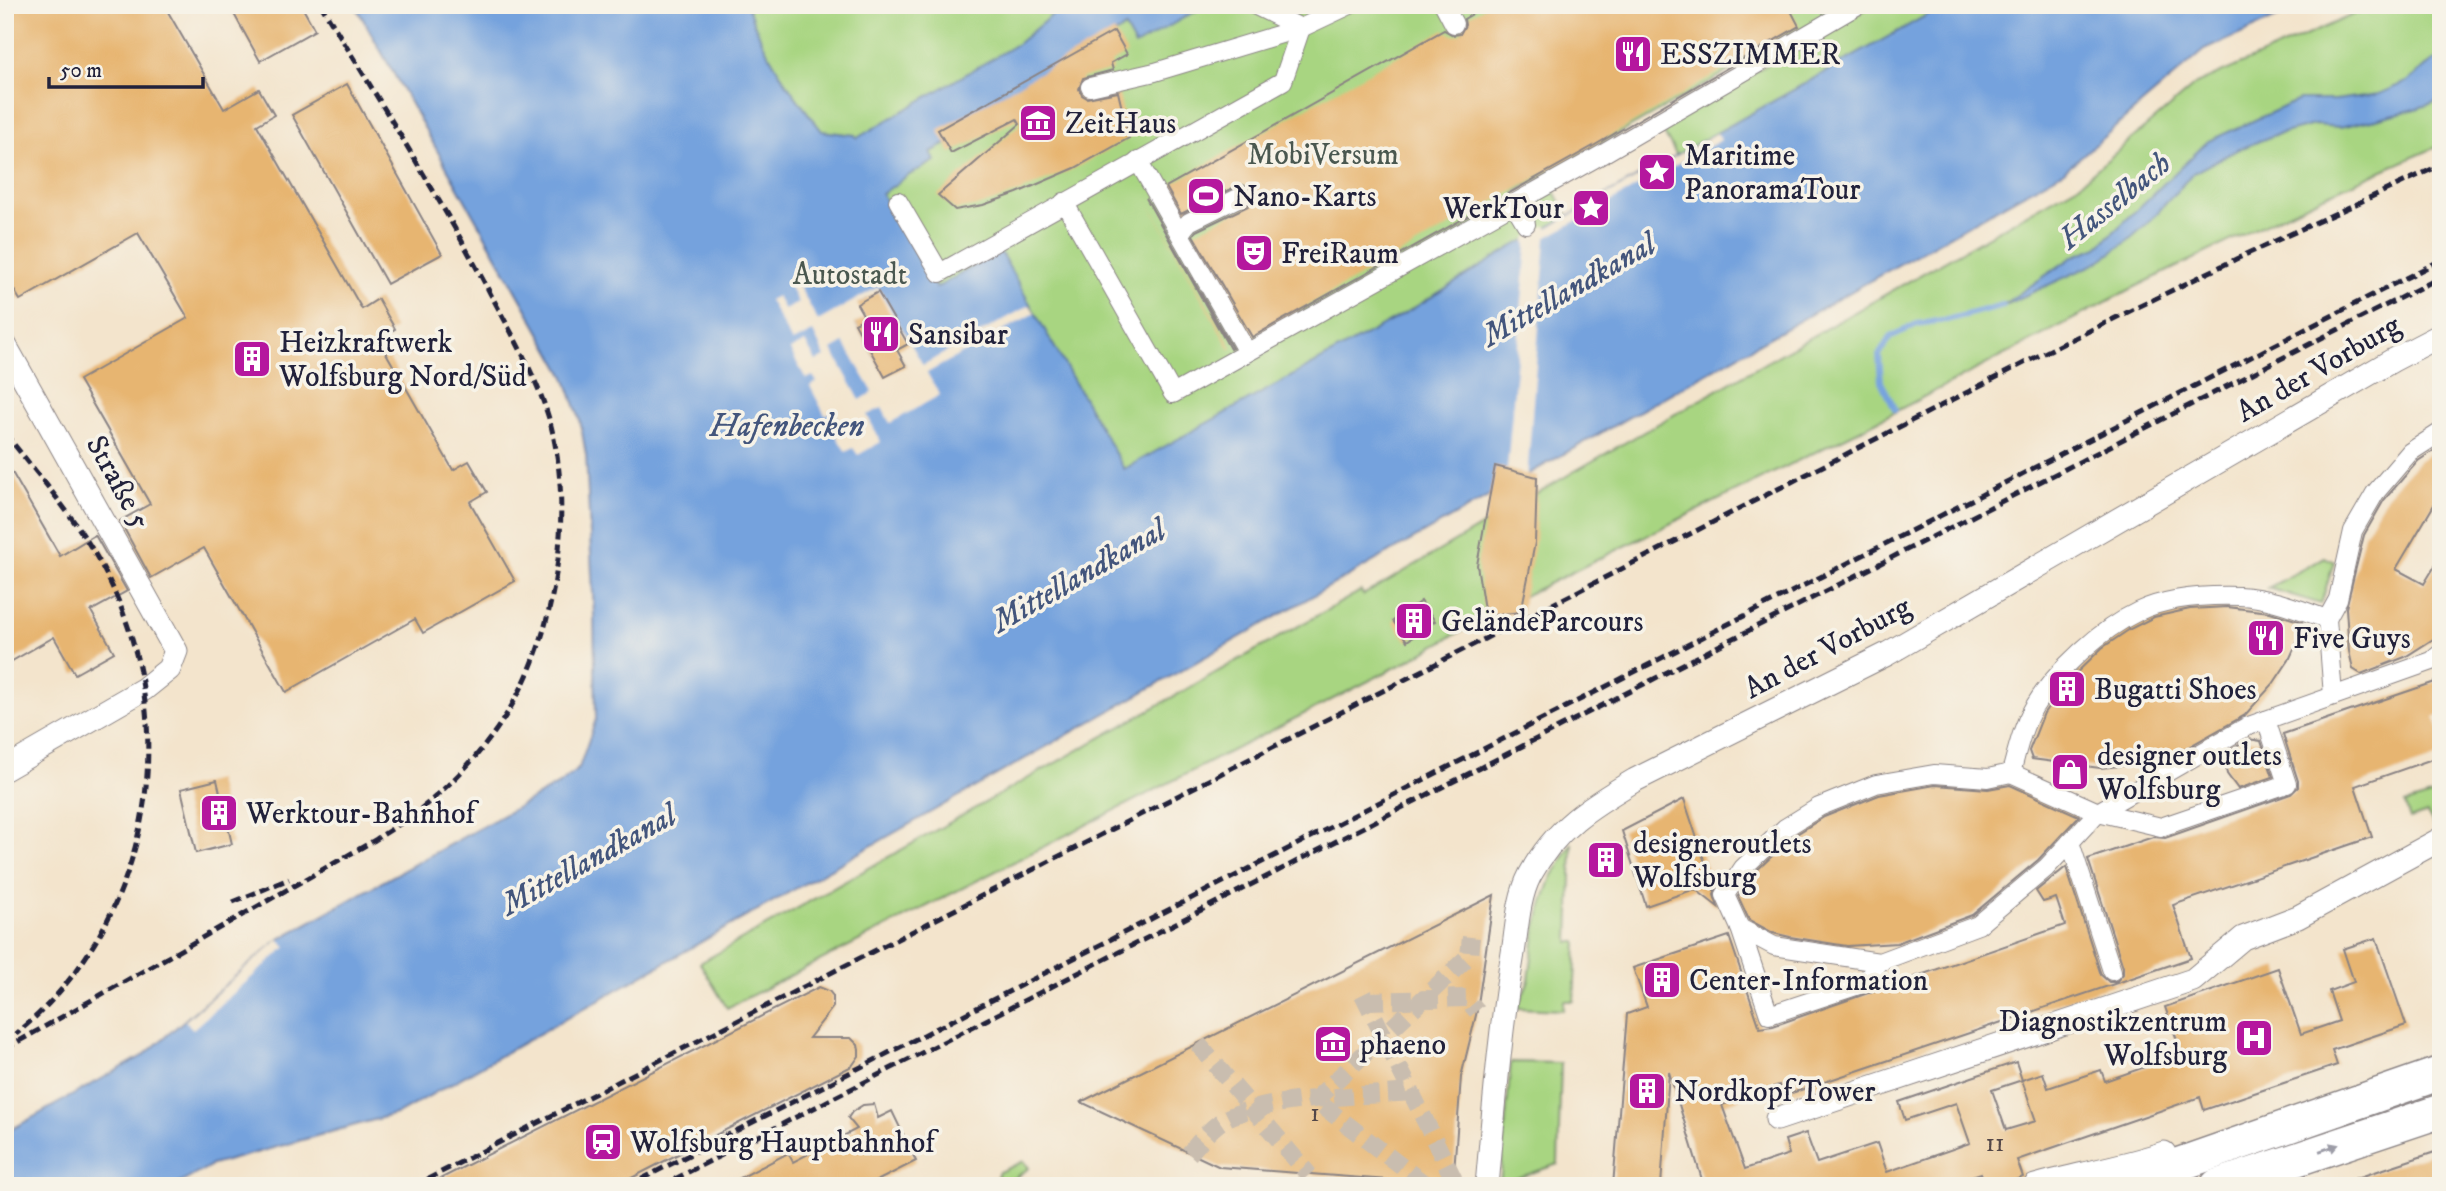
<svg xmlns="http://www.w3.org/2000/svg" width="2446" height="1191" viewBox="0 0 2446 1191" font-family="'IM FELL DW Pica',serif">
<rect width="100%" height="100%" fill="#f7f3e8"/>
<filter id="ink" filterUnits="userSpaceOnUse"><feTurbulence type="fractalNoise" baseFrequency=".0143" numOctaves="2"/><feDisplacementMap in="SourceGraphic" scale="14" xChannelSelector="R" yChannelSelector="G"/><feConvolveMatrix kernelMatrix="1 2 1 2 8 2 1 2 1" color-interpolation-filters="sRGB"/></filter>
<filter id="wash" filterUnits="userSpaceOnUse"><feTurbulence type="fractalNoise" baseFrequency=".00686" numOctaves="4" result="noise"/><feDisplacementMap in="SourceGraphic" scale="28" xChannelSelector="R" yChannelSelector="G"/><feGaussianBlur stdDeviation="1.57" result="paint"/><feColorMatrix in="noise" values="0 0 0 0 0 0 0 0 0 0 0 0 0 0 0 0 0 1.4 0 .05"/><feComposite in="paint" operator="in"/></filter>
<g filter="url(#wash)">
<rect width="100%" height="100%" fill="#f3e4cc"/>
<g fill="#a8d581" stroke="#657c5e" stroke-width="2">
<polygon points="382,5 1845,5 1516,192 1514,206 1552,186 1569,217 1509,249 1409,311 1124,470 618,412"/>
<polygon points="1874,5 1945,5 1677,156 1659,125"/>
<polygon points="2375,5 2441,5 2441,145 2323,196 2131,289 1856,432 1530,593 1400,665 727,1008 700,963 1361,591 1363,595 1374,589 1575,471 2078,185 2196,84"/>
<polygon points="2325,557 2334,562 2321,604 2268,588"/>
<polygon points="2441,793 2441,824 2435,827 2427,813 2410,819 2405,804"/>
<polygon points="1572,843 1569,942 1577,942 1574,1001 1564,1001 1563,1010 1517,1008 1529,980 1535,934 1543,902 1552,877"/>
<polygon points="1511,1062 1561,1063 1558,1164 1500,1184"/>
<polygon points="1024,1161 1029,1168 1003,1186 997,1176 999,1172"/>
</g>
<g fill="#74a2dd" stroke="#4b628c" stroke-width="2">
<path d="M 355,5 L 747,5 C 763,53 791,92 822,131 L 855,135 L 857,138 L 1017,44 L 1064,5 L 1206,5 L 1135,46 L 1125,28 L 948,128 L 954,140 L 931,152 L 935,161 L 907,176 L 882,194 L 936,288 L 1000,251 L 1124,469 L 1409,311 L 1509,249 L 1945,5 L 2305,5 L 2205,50 L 2064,171 L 399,1113 L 212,1165 L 175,1186 L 5,1186 L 5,1133 L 144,1055 L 279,939 L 561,783 L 579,768 L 596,719 L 594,615 L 586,455 L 580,420 L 565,377 Z"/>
<polygon points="2441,55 2441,100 2416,109 2363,122 2340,127 2314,125 2272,136 2235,151 2193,173 2150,221 2124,244 2097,263 1998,308 2074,256 2098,247 2208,141 2299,100 2335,100 2379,94 2406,82"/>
</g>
<g fill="#f3e4cc" fill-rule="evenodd">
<polygon points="1717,133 1721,140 1546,238 1527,478 1505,491 1527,245 1525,241 1528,235 1547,225 1547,229"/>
<path d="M 795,279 L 818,321 L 878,287 L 923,365 L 1030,305 L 1035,313 L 927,373 L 940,395 L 890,423 L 882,408 L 867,415 L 881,442 L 858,455 L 853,448 L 846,452 L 829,424 L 838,419 L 834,411 L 825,415 L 810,386 L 817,382 L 813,376 L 806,379 L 790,350 L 805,342 L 816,361 L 825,357 L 813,332 L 792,342 L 769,300 L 777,296 L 784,310 L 798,303 L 788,283 ZM 878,292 L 897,350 L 906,365 L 885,377 L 855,324 L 865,318 L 858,303 ZM 844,343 L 873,392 L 860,400 L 832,350 Z"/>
<polygon points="279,939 286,947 193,1029 185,1021"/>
</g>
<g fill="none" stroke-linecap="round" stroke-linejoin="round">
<polyline stroke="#74a2dd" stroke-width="6" points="1895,409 1881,382 1879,355 1890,337 1917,324 1950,319 2003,305"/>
</g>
<g id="blocks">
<g fill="#e7b571" fill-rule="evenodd">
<polygon points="9,5 164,5 224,109 259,89 274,115 257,125 362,309 378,299 395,329 378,339 453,470 469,461 487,492 470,502 515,581 423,633 415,619 286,692 204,548 151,578 120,521 150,504 79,380 188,318 138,233 20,300 5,275 5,16 13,11"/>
<polygon points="229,5 301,5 315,30 260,61"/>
<polygon points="1488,5 1788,5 1799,26 1595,145 1252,337 1193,235 1196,231 1248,206 1253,197 1252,190 1243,185 1237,186 1181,214 1166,187 1444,30 1453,35 1460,34 1465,25 1464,19"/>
<polygon points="1114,31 1127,54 1111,63 1113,70 1083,78 1079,89 1082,95 1087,98 1118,92 1129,138 1075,168 1017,193 983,205 955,210 938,195 1020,124 1017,119 951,153 938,130"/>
<polygon points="347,84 442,254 387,284 292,115"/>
<polygon points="1146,198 1232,348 1230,349"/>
<polygon points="878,292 908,344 897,350 906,366 885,377 855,323 865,318 857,304"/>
<polygon points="2441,446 2441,493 2396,569 2424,584 2441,556 2441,634 2405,657 2361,674 2353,669 2349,651 2346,608 2364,535 2384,500 2418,461"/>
<polygon points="5,460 60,556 95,535 127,591 91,611 114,652 75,674 54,637 5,665"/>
<polygon points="1495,466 1537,477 1535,543 1521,612 1485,616 1477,565"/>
<polygon points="1421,601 1435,621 1407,641 1393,621"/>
<polygon points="2227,607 2270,612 2302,622 2304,627 2289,660 2273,684 2245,715 2174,755 2149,763 2100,768 2032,759 2029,751 2044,713 2063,686 2102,648 2130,629 2154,617 2190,609"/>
<path d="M 2441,680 L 2441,714 L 2434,717 L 2441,736 L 2441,756 L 2355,786 L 2372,837 L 2173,905 L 2191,958 L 1783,1096 L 1779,1085 L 1722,1105 L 1745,1169 L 1789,1154 L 1785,1140 L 1806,1133 L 1817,1163 L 1877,1143 L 1887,1172 L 1970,1143 L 1956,1103 L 1905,1120 L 1899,1102 L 2016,1062 L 2022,1080 L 2043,1073 L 2048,1088 L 2101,1070 L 2105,1081 L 2182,1054 L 2165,1007 L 2278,968 L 2301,1034 L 2339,1021 L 2329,991 L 2354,982 L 2343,949 L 2376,938 L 2406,1025 L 2332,1050 L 2337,1065 L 2204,1110 L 2200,1097 L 2017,1160 L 2023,1177 L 2000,1186 L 1986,1186 L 1981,1173 L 1942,1186 L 1704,1186 L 1669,1072 L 1661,1186 L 1613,1186 L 1627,1014 L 1647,1007 L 1633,968 L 1729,936 L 1760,1028 L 1773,1026 L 2065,925 L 2056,898 L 2043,902 L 2036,891 L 2066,867 L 2101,975 L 2109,982 L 2116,982 L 2123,974 L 2123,967 L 2088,859 L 2153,837 L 2165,838 L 2291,794 L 2298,787 L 2298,781 L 2283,734 ZM 2022,1080 L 2036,1121 L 2006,1130 L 1992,1090 Z"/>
<polygon points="2248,739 2261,741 2273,777 2238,789 2227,774 2225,764 2228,751"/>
<polygon points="217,780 232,844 196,853 181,789"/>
<polygon points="1935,785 1988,789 2010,785 2079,816 2038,860 1972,915 1897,943 1847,946 1790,937 1773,933 1749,920 1738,896 1752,875 1792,837 1824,817 1879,795"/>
<polygon points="1684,799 1714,890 1717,887 1714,895 1718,907 1695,889 1646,906 1622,831"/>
<polygon points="1494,895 1477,1011 1461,1077 1453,1185 1220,1167 1081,1102"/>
<polygon points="819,987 829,991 833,996 833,1007 809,1038 851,1038 858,1045 859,1050 859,1056 852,1066 688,1149 616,1186 426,1186"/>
<polygon points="874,1104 878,1118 892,1111 916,1161 867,1186 725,1186 788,1153 793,1162 857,1129 848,1118 852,1112 863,1105"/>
<polygon points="2441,1150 2441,1183 2434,1186 2343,1186 2342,1183"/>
</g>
</g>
</g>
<g filter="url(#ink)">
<use href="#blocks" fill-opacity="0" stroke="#8a8384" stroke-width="2"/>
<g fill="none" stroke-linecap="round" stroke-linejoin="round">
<g stroke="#c9bdaf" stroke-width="18" stroke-dasharray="18 9" stroke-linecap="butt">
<polyline points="1363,994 1457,1186"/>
<polyline points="1367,1001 1466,998 1477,1011"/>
<polyline points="1198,1044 1309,1175"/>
<path d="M 1189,1154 C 1198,1144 1208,1131 1219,1123 C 1254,1097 1366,1096 1411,1092"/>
<polyline points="1423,1183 1315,1100 1469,956 1471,937"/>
</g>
<defs>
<g id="pedestrian">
<polyline points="1444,5 1454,24"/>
<polyline points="1090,87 1155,72 1301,28 1350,5"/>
<polyline points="1138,161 1247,352"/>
<polyline points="898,201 940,273 1283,81 1301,28 1254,5"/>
<polyline points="1064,202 1173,394 1601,155 1858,5"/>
<polyline points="1514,204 1526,224"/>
<polyline points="1180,233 1189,222 1242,196"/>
<path d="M 2441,432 L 2410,452 L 2375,493 L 2353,531 L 2338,599 L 2327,619 C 2298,609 2269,597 2239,596 C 2207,595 2169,597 2139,611 C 2101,629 2056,670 2034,707 C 2022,727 2017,751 2011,773 L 1988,778 L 1934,774 L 1876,784 L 1819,807 L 1785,828 L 1743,868 L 1725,895 L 1740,928 L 1774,946 L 1879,962 L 1978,925 L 2046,868 L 2098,812 L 2246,727 L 2432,661 L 2441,653"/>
<polyline points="2327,619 2333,696"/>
<polyline points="2011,773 2098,812 2161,827 2287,784 2266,720"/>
<polyline points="2070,842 2112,971"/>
<polyline points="1740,928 1769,1015 1865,983 1879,962"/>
</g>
<g id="minor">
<polyline points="5,345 176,651 169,669 144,689 5,769"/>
<polyline points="1777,1119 2193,980 2243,938 2298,917 2441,839"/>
<path d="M 1487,1186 C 1494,1108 1500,1030 1513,953 C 1517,928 1518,898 1530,875 C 1555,828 1591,806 1635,780 L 1887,654 L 2393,360 L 2441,335"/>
<path d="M 2035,1186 C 2078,1174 2122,1167 2164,1153"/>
</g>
<g id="secondary">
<polyline points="2117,1186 2441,1073"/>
<polyline points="2217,1186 2441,1111"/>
</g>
</defs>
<use href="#pedestrian" stroke="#8a8384" stroke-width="20"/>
<use href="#minor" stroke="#8a8384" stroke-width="25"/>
<use href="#secondary" stroke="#8a8384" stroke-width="36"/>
<use href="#pedestrian" stroke="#fff" stroke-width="18"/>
<use href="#minor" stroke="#fff" stroke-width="23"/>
<use href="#secondary" stroke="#fff" stroke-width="33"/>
<g stroke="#22223b" stroke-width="5" stroke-dasharray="10 5" stroke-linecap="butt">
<path d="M 5,433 C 42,480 83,526 109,580 C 184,734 149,925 16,1034"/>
<polyline points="233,902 289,879"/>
<path d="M 5,1049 L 375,840 C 391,829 408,820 423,807 C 505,740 545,664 558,559 C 563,513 562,467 550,422 C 537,377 512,334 490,293 C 438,194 379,100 321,5"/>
<polyline points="414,1186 2042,354 2236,259 2441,165"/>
<polyline points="628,1186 2441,260"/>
<polyline points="661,1186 2441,277"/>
</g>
</g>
<defs><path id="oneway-solid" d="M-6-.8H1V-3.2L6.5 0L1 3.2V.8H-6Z" transform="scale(1.75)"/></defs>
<use fill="#9c9ca7" href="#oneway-solid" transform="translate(2329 1148) rotate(-19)"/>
</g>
<defs>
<symbol id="restaurant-square" viewBox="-11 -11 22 22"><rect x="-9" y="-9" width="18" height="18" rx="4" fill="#b5179e" stroke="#f7f3e8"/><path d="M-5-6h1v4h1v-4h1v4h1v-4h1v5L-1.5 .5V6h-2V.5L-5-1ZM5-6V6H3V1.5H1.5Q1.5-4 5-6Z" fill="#fff"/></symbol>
<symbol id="museum-square" viewBox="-11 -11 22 22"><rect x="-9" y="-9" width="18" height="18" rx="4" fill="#b5179e" stroke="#f7f3e8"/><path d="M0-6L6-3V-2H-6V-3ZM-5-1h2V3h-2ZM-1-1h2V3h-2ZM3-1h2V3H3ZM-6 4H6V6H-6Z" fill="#fff"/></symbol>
<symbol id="sight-square" viewBox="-11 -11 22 22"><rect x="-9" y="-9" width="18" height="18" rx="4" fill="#b5179e" stroke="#f7f3e8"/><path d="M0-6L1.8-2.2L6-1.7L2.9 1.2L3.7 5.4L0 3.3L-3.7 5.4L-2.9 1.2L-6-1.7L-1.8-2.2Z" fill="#fff"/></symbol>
<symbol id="stadium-square" viewBox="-11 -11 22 22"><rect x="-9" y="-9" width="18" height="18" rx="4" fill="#b5179e" stroke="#f7f3e8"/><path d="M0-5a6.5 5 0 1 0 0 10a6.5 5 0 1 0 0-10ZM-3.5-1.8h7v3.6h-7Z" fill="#fff"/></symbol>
<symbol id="theatre-square" viewBox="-11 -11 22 22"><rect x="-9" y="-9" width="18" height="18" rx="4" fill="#b5179e" stroke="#f7f3e8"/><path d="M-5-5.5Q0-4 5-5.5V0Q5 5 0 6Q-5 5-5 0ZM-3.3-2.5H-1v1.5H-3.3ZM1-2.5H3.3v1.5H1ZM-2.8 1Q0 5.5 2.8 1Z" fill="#fff"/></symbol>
<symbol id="building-square" viewBox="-11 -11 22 22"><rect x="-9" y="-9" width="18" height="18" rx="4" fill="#b5179e" stroke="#f7f3e8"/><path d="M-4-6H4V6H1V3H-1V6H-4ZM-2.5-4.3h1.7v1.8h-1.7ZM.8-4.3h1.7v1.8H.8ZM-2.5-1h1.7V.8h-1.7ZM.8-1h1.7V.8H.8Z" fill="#fff"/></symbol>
<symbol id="shop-square" viewBox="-11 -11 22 22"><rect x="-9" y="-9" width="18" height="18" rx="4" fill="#b5179e" stroke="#f7f3e8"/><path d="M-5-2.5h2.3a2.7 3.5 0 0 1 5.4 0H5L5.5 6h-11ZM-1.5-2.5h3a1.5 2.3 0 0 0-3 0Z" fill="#fff"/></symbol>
<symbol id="hospital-square" viewBox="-11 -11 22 22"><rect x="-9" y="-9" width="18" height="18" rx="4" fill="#b5179e" stroke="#f7f3e8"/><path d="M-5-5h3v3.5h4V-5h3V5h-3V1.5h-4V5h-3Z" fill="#fff"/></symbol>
<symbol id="station-square" viewBox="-11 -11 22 22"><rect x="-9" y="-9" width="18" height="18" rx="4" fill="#b5179e" stroke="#f7f3e8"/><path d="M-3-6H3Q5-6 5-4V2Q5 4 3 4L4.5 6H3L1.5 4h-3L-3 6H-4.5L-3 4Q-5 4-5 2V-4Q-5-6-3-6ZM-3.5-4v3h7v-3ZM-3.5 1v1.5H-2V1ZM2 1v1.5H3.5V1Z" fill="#fff"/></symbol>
</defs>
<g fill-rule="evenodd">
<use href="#restaurant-square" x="1611" y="32" width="44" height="44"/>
<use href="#museum-square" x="1016" y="101" width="44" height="44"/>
<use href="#sight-square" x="1635" y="150" width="44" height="44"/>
<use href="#stadium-square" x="1184" y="174" width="44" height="44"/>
<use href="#sight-square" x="1569" y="186" width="44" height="44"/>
<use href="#theatre-square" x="1232" y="231" width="44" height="44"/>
<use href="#restaurant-square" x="859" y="312" width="44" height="44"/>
<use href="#building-square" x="230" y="337" width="44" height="44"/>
<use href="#building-square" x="1392" y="599" width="44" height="44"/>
<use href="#restaurant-square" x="2244" y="616" width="44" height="44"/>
<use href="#building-square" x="2045" y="667" width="44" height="44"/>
<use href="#shop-square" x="2048" y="750" width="44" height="44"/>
<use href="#building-square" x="197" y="791" width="44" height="44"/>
<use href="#building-square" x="1584" y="838" width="44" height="44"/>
<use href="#building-square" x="1640" y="958" width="44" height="44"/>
<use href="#hospital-square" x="2232" y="1016" width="44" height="44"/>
<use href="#museum-square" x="1311" y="1022" width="44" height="44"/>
<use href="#building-square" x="1625" y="1069" width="44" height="44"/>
<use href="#station-square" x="581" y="1120" width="44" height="44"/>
</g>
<g text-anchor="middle" stroke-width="7" stroke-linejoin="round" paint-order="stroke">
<g font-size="26" fill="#534748">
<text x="1315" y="1121">1</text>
<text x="1995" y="1151">11</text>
</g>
<g font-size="30" fill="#22223b" stroke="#f7f3e8" text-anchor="start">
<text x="1660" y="64">ESSZIMMER</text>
<text x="1065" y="133">ZeitHaus</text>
<text x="1684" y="165">Maritime<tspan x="1684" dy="34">PanoramaTour</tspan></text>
<text x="1233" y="206">Nano-Karts</text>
<text x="1564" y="218" text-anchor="end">WerkTour</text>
<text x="1281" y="263">FreiRaum</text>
<text x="908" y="344">Sansibar</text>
<text x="279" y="352">Heizkraftwerk<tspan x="279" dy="34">Wolfsburg Nord/Süd</tspan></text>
<text x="1441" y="631">GeländeParcours</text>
<text x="2293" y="648">Five Guys</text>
<text x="2094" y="699">Bugatti Shoes</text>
<text x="2097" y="765">designer outlets<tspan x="2097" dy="34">Wolfsburg</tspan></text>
<text x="246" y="823">Werktour-Bahnhof</text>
<text x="1633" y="853">designeroutlets<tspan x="1633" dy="34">Wolfsburg</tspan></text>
<text x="1689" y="990">Center-Information</text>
<text x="2227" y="1031" text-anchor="end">Diagnostikzentrum<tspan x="2227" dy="34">Wolfsburg</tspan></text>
<text x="1360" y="1054">phaeno</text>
<text x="1674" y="1101">Nordkopf Tower</text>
<text x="630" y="1152">Wolfsburg Hauptbahnhof</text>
</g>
<g font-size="30" fill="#4a5850" stroke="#f7f3e8">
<text x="1323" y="164">MobiVersum</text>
<text x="850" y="284">Autostadt</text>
</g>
<g font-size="30" fill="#22223b" stroke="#f7f3e8">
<text transform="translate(2318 368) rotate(-30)" y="10">An der Vorburg</text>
<text transform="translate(119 482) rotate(61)" y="10">Straße 5</text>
<text transform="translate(1827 647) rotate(-28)" y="10">An der Vorburg</text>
</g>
<g font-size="32" font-style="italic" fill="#43557c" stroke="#f7f3e8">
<text transform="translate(2114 200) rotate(-39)" y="11">Hasselbach</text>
<text transform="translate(1568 289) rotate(-30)" y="11">Mittellandkanal</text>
<text x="787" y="436">Hafenbecken</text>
<text transform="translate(1078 575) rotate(-30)" y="11">Mittellandkanal</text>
<text transform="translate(588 859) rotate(-29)" y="11">Mittellandkanal</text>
</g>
</g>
<rect width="2446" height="1191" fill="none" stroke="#f7f3e8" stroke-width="28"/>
<path d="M49 77v10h154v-10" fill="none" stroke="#22223b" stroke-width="3.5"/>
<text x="60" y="77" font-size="21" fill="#22223b" stroke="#f7f3e8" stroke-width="5" paint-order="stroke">50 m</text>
</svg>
